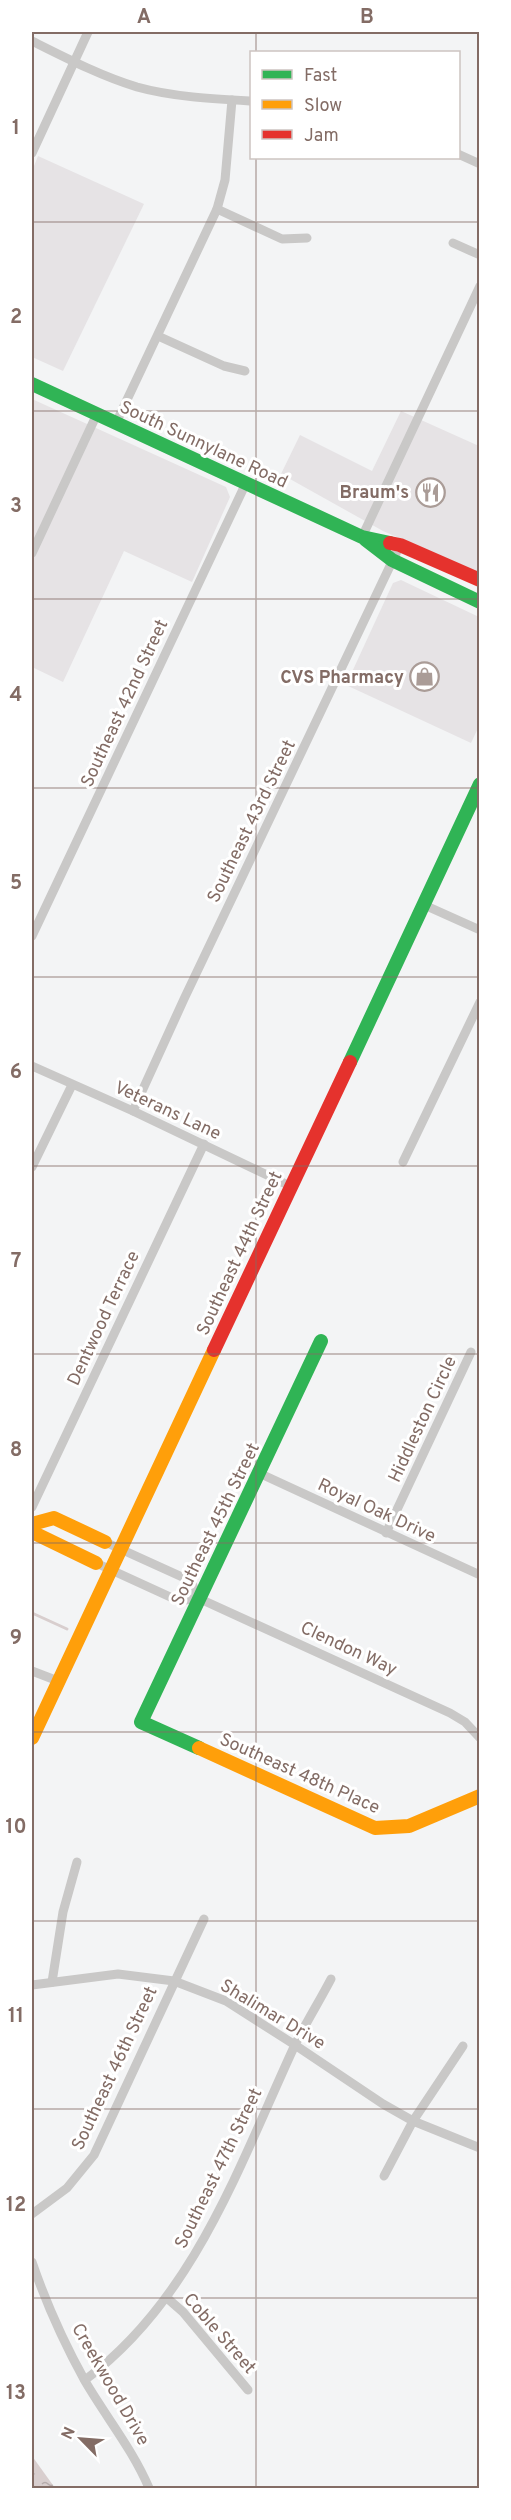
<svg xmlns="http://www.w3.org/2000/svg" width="511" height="2520" viewBox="0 0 511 2520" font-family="Overpass,sans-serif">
<defs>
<pattern id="water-ripples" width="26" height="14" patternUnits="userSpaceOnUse" patternTransform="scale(1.5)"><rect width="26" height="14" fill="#d8cece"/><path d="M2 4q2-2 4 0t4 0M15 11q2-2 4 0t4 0" fill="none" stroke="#b5abab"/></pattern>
</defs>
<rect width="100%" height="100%" fill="#f3f4f5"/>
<g fill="#e6e3e5">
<polygon points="38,156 144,204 63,371 32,357 32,171"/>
<polygon points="32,399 226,487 230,497 192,582 124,551 63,682 32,667"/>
<polygon points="401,411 479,446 479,573 383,531 281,474 300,435 372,471"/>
<polygon points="401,580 479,617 479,726 471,743 346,685 393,583"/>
</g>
<polygon fill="url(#water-ripples)" points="32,2456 55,2488 35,2488 32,2483"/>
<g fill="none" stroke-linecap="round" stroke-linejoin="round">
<polyline stroke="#d8cece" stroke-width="3" points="32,1613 67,1629"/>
<g stroke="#c9c8c7" stroke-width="9">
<path d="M 32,41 C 66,58 101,76 137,87 C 173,97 214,99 252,101"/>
<polyline points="32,153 88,32"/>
<polyline points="458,154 480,164"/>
<polyline points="217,209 282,239 307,238"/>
<polyline points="453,243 480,255"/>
<polyline points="158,336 224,366 245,371"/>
<polyline points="116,423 217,209 225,180 232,100"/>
<polyline points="362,537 480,286"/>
<polyline points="32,553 97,414"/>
<polyline points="422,904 480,930"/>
<polyline points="32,936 246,483"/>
<polyline points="32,1066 133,1111 290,1186"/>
<polyline points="133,1111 184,999 400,545"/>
<polyline points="403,1162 480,1002"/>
<polyline points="32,1167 72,1085"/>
<polyline points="261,1474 480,1575"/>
<polyline points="32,1507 204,1144"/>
<polyline points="386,1533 471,1352"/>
<polyline points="105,1542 191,1581 198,1598"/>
<polyline points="96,1563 179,1601 198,1598 450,1713 465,1722 480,1738"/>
<polyline points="32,1671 58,1681"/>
<polyline points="52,1982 63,1912 77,1862"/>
<polyline points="32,1985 118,1974 174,1981 226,2001 295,2045 383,2104 413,2121 480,2148"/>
<polyline points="384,2176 413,2121 463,2046"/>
<polyline points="32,2214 67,2188 94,2155 204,1919"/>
<path d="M 32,2262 C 46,2303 64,2343 85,2381 C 106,2417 133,2450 149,2488"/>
<polyline points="167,2298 183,2312 248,2390"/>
<path d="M 85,2380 C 194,2299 239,2166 294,2047 C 305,2024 319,2002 331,1979"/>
</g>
<g stroke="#30b455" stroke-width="14">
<polyline points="32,384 362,537 390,543"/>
<polyline points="366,540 392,560 480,602"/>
<polyline points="350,1062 480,784"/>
<polyline points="199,1748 141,1722 321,1341"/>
</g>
<g stroke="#ff9f0a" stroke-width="14">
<polyline points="32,1524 54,1518 105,1542"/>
<polyline points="32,1532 96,1563"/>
<polyline points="32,1738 214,1350"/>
<polyline points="199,1748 375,1828 409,1826 480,1796"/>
</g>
<g stroke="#e5322d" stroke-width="14">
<polyline points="390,543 400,545 480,580"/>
<polyline points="214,1350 350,1062"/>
</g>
</g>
<path fill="none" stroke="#836c65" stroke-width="1.5" stroke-opacity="0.55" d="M 256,32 L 256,52M 256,158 L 256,2488M 32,222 L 480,222M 32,411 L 480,411M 32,599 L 480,599M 32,788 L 480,788M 32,977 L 480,977M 32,1166 L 480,1166M 32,1354 L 480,1354M 32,1543 L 480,1543M 32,1732 L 480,1732M 32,1921 L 480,1921M 32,2109 L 480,2109M 32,2298 L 480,2298"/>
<defs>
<symbol id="restaurant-ring" viewBox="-11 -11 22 22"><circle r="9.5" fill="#fff" stroke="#aa9c97" stroke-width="1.5"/><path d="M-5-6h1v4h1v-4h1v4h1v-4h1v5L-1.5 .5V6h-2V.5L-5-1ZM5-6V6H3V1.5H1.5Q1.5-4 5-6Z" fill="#aa9c97"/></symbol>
<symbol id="shop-ring" viewBox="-11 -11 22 22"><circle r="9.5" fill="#fff" stroke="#aa9c97" stroke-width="1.5"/><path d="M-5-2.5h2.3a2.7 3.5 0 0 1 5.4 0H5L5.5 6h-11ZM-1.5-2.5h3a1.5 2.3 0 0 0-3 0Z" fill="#aa9c97"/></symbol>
</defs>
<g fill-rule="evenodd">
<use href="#restaurant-ring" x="414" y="476" width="33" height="33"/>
<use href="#shop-ring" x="408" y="660" width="33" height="33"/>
</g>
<g text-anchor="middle" stroke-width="6" stroke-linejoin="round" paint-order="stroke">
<g font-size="18" fill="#836c65" stroke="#fff">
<text transform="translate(204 444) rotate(25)" y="6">South Sunnylane Road</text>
<text transform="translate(124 703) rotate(-65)" y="6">Southeast 42nd Street</text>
<text transform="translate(251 821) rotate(-64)" y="6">Southeast 43rd Street</text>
<text transform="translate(168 1110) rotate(25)" y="6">Veterans Lane</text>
<text transform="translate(239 1253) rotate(-65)" y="6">Southeast 44th Street</text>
<text transform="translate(103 1318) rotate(-65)" y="6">Dentwood Terrace</text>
<text transform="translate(422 1419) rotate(-65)" y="6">Hiddleston Circle</text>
<text transform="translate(377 1510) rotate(25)" y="6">Royal Oak Drive</text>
<text transform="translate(215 1524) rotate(-64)" y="6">Southeast 45th Street</text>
<text transform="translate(349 1648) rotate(25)" y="6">Clendon Way</text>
<text transform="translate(300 1773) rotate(24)" y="6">Southeast 48th Place</text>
<text transform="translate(273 2014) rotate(31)" y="6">Shalimar Drive</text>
<text transform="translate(114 2068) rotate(-65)" y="6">Southeast 46th Street</text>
<text transform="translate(218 2168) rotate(-64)" y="6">Southeast 47th Street</text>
<text transform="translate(220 2333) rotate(49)" y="6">Coble Street</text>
<text transform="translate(111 2384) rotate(60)" y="6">Creekwood Drive</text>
</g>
<g font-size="18" font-weight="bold" fill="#836c65" stroke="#fff" text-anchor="end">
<text x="409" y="498">Braum's</text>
<text x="404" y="683">CVS Pharmacy</text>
</g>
</g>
<rect width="511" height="2520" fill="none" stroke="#ffffff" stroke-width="66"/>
<rect x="250" y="51" width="210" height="108" fill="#ffffff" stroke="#cdc4c1" stroke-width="1.5"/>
<rect x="262" y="70" width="30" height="9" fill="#30b455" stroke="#cdc4c1" stroke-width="1.5"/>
<text x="304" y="81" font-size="18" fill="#836c65">Fast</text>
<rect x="262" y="100" width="30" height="9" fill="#ff9f0a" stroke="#cdc4c1" stroke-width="1.5"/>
<text x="304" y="111" font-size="18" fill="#836c65">Slow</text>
<rect x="262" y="130" width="30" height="9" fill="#e5322d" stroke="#cdc4c1" stroke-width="1.5"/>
<text x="304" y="141" font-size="18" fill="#836c65">Jam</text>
<g transform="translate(81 2439) rotate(295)" stroke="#ffffff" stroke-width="4.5" paint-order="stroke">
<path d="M0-4.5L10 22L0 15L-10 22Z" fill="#836c65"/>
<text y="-9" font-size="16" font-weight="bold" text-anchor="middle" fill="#836c65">N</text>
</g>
<rect x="33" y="33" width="445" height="2454" fill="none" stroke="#836c65" stroke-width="2"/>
<g font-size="20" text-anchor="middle" font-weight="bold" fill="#836c65">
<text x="144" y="23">A</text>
<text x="367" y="23">B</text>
<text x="16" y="134">1</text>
<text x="16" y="323">2</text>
<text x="16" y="512">3</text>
<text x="16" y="701">4</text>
<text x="16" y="889">5</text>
<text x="16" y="1078">6</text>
<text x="16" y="1267">7</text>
<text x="16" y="1456">8</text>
<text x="16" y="1644">9</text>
<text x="16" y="1833">10</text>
<text x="16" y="2022">11</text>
<text x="16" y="2211">12</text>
<text x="16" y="2399">13</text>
</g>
</svg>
